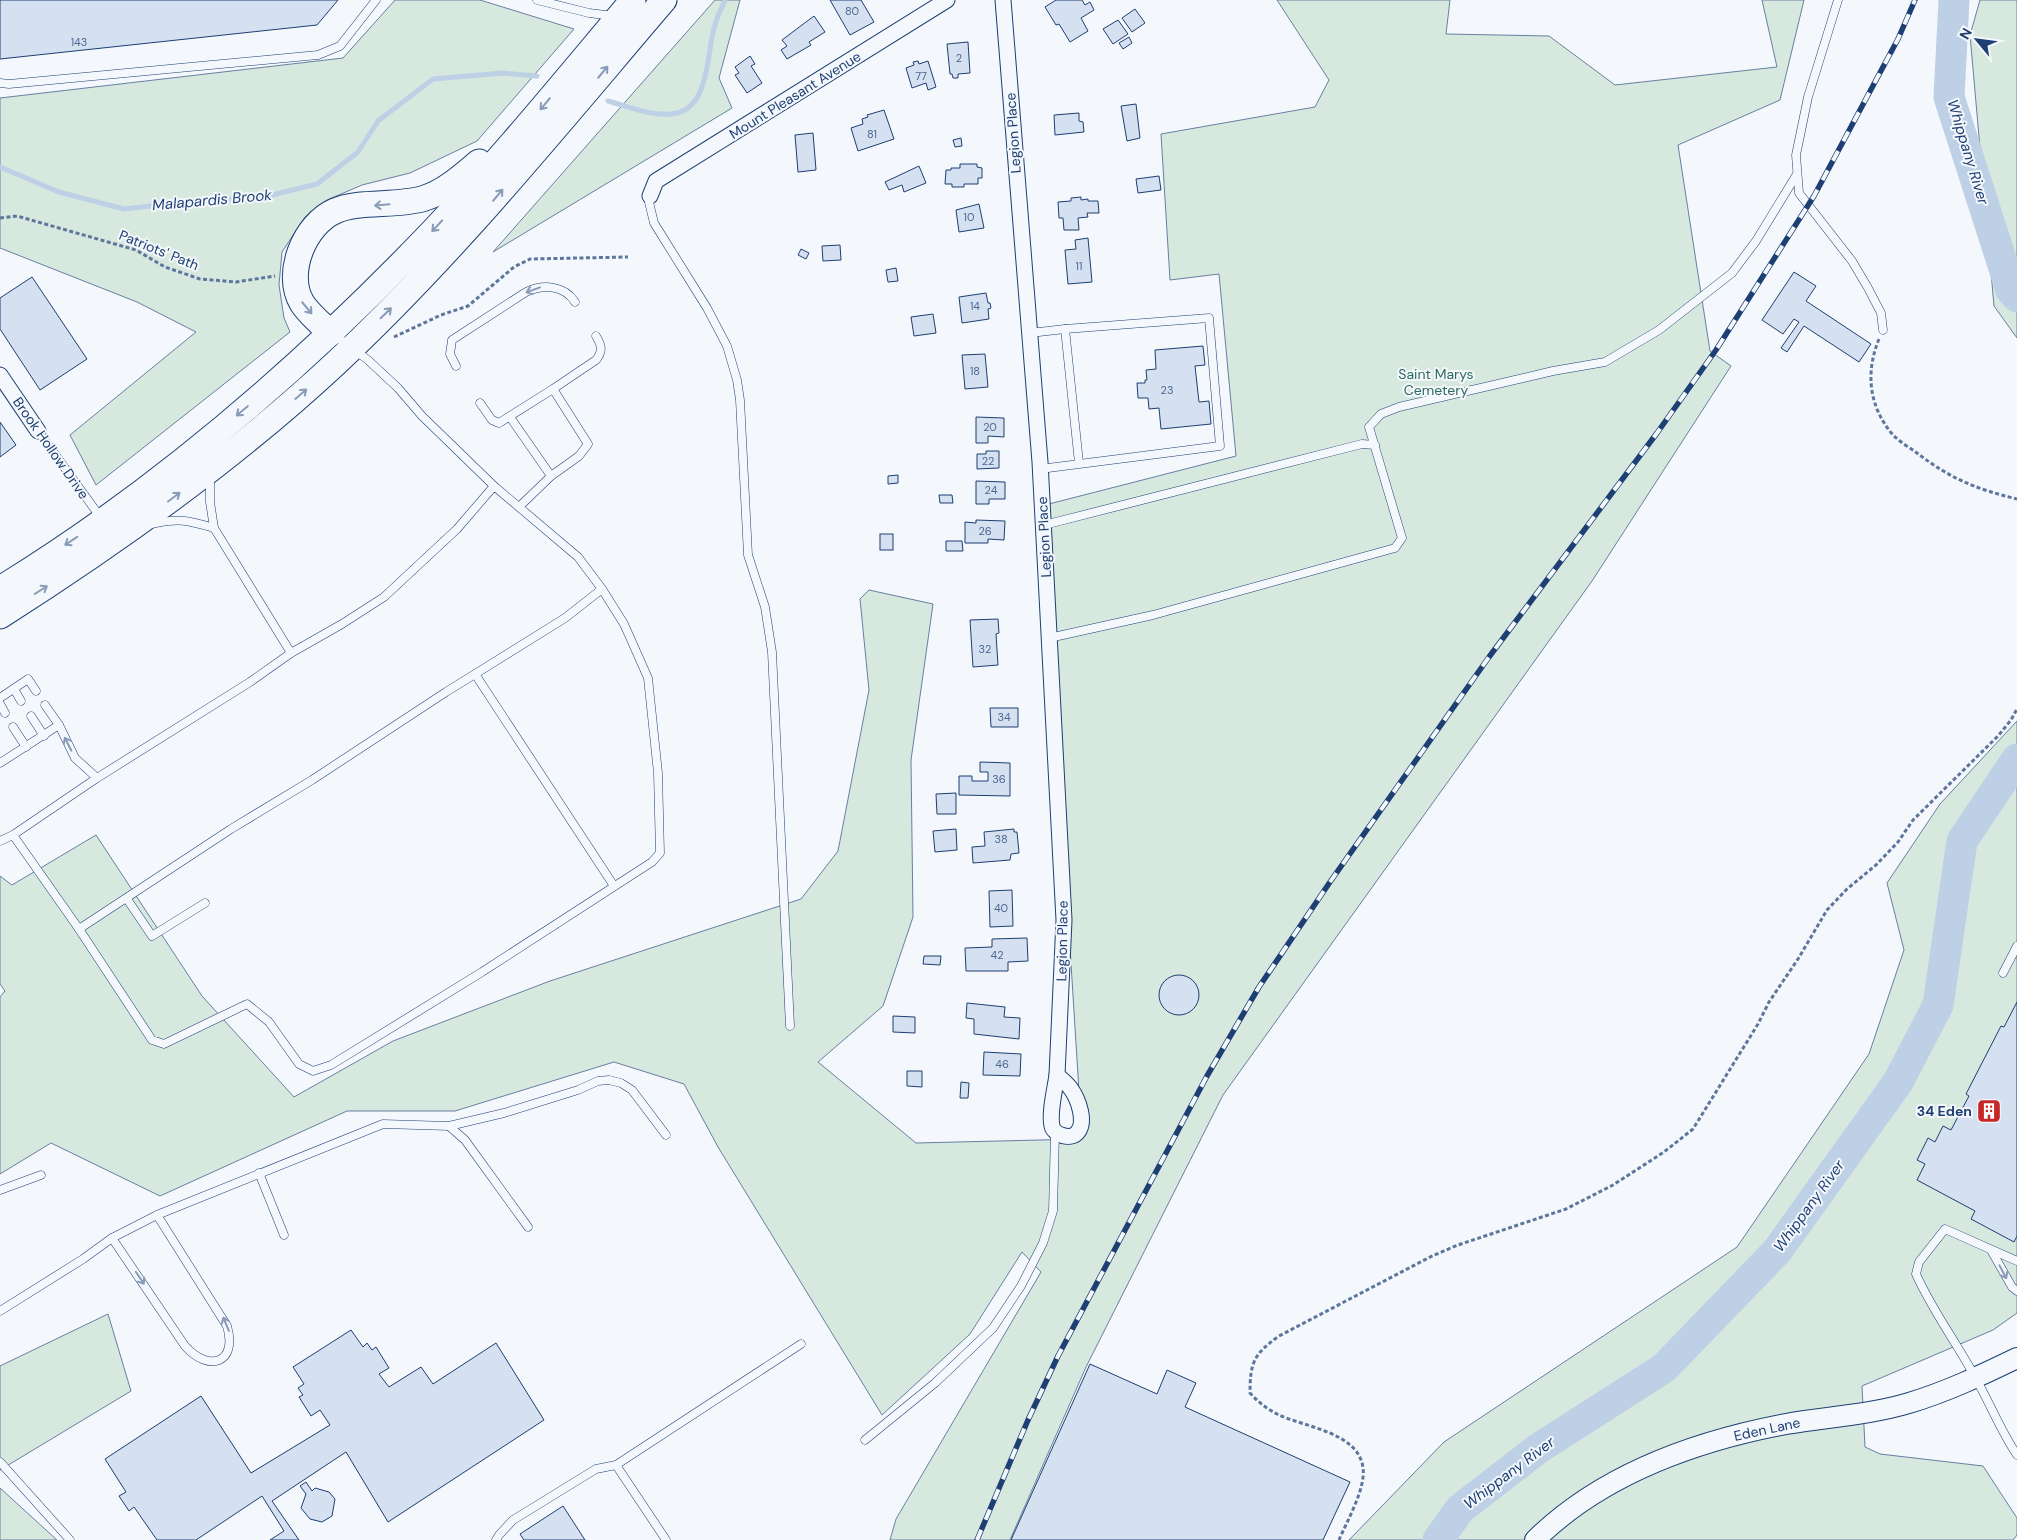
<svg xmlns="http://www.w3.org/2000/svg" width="2017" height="1540" viewBox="0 0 2017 1540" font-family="'DM Sans',sans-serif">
<rect width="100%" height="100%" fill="#f4f7fb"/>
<g fill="#d7e8df" stroke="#687fa3">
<polygon points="395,0 480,0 574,29 477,141 410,173 362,185 327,200 305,217 282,252 279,285 284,318 290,332 96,485 70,435 196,332 137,302 0,248 0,98 343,58"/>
<polygon points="715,0 740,0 719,78 732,108 493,252"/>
<polygon points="1277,0 1450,0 1446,34 1549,36 1615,85 1777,67 1762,0 1804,0 1780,100 1678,145 1710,351 1731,366 1592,581 1223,1095 1086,1367 1010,1540 890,1540 896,1519 1041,1272 1022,1252 970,1334 882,1415 718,1147 684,1084 614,1062 455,1111 347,1111 160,1196 51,1143 0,1174 0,997 5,991 0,984 0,876 12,885 96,835 202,996 294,1097 393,1041 550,981 801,899 838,851 869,690 860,599 869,590 933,604 911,760 913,917 883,1006 818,1062 916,1143 1082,1139 1051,644 1045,505 1236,456 1219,274 1170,280 1161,134 1315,107 1329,80"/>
<polygon points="1980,0 2017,0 2017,338 1994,306 1970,35"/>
<polygon points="2017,721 2017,1313 1993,1330 1862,1386 1865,1447 1880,1454 1983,1466 2017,1518 2017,1535 2013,1540 1349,1540 1444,1442 1737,1247 1869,1054 1904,950 1887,883 1940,804"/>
<polygon points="108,1314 131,1391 0,1470 0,1366"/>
<polygon points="0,1488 57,1540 0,1540"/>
</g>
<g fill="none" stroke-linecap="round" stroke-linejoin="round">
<g stroke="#bed0e5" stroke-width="5">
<path d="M 608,101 C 627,106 650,116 671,114 C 711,111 706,52 715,25 C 717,16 722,8 725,0"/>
<polyline points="0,167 59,192 124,209 203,200 260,198 317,184 358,152 378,121 433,79 503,73 537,76"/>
</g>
<g stroke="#bed0e5" stroke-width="31">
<polyline points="1954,0 1949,97 2011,290 2017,297"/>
<polyline points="1438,1540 1460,1509 1539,1448 1664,1368 1777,1251 1898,1082 1938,1005 1962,841 2017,759"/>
</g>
</g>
<g fill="#d5e0f0" stroke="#1d3f73">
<polygon points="0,0 338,0 317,25 0,59"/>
<polygon points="830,0 861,0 874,22 850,35"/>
<polygon points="1056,0 1082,0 1085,5 1090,2 1094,10 1081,18 1088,31 1070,42 1059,24 1056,25 1045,7"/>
<polygon points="1135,9 1145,23 1132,32 1122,18"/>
<polygon points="814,16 825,32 809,42 811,45 787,59 781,50 787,46 782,40"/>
<polygon points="1118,20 1128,34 1113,44 1103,29"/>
<polygon points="1129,37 1132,43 1123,49 1119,43"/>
<polygon points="968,42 970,73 958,74 958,78 953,78 952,74 950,74 947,44"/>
<polygon points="750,56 755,64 751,66 762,83 747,93 735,75 739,73 735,67"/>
<polygon points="918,61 919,64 928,61 936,87 928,90 926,83 912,88 906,68 914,65 913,62"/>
<polygon points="1136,104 1140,138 1127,141 1121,106"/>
<polygon points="884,110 894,139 858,151 851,128 863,124 862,119 868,117 867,115"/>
<polygon points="1079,113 1079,121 1083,122 1084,132 1055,135 1054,115"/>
<polygon points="813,133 816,170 798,172 795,135"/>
<polygon points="961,138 962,146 955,147 953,140"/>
<polygon points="960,164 977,164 977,167 982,168 982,178 978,178 978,184 964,184 964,187 952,187 952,184 945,184 946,170 951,170 951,168 960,168"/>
<polygon points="919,166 926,183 904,192 902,185 889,190 885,182"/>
<polygon points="1159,176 1161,190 1138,193 1136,179"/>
<polygon points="1081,197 1081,200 1088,199 1088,201 1098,201 1099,213 1087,213 1088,217 1078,218 1079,230 1064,230 1063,218 1059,218 1058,202 1071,201 1071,198"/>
<polygon points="979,204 984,228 959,232 956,210"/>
<polygon points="1088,238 1092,282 1068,284 1065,250 1076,249 1075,240"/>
<polygon points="840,245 841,260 823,261 822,246"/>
<polygon points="801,249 809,253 806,259 798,255"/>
<polygon points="896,268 898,281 888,282 886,270"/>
<polygon points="1794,272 1816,286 1806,301 1871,344 1859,362 1804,326 1787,352 1781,348 1799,322 1794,319 1783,334 1762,320"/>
<polygon points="32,277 87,359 40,390 0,329 0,298"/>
<polygon points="986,293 988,303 990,303 991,308 988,309 989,319 962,323 959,297"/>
<polygon points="933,314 936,333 914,336 911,317"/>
<polygon points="1203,346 1205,365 1195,366 1199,402 1209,401 1211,424 1161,429 1159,408 1149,409 1148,398 1138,398 1137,383 1145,383 1145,380 1147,380 1146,370 1156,369 1155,350"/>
<polygon points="985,354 988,387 965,389 962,355"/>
<polygon points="976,417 1004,418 1004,437 988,436 988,443 976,443"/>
<polygon points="0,422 16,445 0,457"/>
<polygon points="986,451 999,451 999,468 977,469 977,454 986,454"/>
<polygon points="898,475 898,483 888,484 888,476"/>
<polygon points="976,481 1005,482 1005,499 989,499 989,504 976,504"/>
<polygon points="939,495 952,495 953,503 940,503"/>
<polygon points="976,520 1005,521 1004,540 988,539 988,543 965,543 965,522 976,523"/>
<rect x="880" y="534" width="13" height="16"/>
<polygon points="946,541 962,541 963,551 946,551"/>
<polygon points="998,619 999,633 996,634 998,665 973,667 970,620"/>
<polygon points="990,708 1018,708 1018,727 991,727"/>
<polygon points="980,762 1010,763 1010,796 959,795 959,776 972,776 972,781 988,781 988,772 980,772"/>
<polygon points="956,793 956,814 937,814 936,794"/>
<polygon points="956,829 957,850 935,852 933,831"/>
<polygon points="1014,829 1014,832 1017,832 1019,853 1011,854 1010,860 973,863 972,847 985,846 984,832"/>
<polygon points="1012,890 1013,926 990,927 989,891"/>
<polygon points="1027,938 1028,961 1008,962 1008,971 966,971 965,948 992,947 992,939"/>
<polygon points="924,956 941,956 940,965 923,964"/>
<circle cx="1179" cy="995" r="20"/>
<polygon points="2017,1002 2017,1236 2014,1242 1971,1219 1975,1211 1917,1180 1925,1164 1917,1160 1928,1138 1935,1142 1943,1126 1951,1130 1969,1096 1966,1094 2001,1026 2004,1027"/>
<polygon points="967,1003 1005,1007 1004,1017 1020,1018 1019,1039 974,1034 974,1019 966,1018"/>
<polygon points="893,1016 915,1017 915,1033 893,1032"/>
<polygon points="984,1052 1021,1054 1020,1076 983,1075"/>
<polygon points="907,1071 922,1071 922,1087 907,1086"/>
<polygon points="961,1082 969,1083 968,1098 960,1098"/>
<polygon points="351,1330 363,1347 367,1343 372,1350 376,1347 389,1368 379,1374 389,1387 421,1367 433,1384 496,1343 544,1420 388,1522 346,1452 272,1501 299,1540 270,1540 284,1531 262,1496 196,1540 157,1540 134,1507 129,1511 119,1496 126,1492 105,1459 201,1396 251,1473 330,1425 320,1410 311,1416 299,1397 303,1395 298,1388 304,1384 293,1367"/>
<polygon points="1090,1364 1157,1394 1167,1370 1196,1383 1185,1407 1350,1482 1323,1540 1011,1540"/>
<polygon points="306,1482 312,1491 315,1488 329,1492 335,1499 332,1516 322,1522 310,1519 301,1508 306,1494 300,1486"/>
<polygon points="563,1506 585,1540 524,1540 520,1534"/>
</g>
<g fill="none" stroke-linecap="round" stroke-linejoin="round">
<defs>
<g id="service">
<polyline points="537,0 589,13 614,16"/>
<polyline points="1838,0 1808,97 1796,155 1799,193 1852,261 1868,288 1881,313 1883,330"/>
<polyline points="0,83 9,84 318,55 340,46 376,0"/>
<polyline points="650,196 649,202 654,223 707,308 727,346 737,380 740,400 748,555 765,607 772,652 790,1026"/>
<polyline points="1065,329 1079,463"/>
<polyline points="1030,333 1065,329 1209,318 1220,446 1040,469"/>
<polyline points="333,334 368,360 398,388 422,416 494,486"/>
<path d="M 456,366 L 450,354 L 452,340 L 526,292 C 543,284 564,285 575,302"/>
<polyline points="480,403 492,420 499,423 553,389"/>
<polyline points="510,417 551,476"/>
<polyline points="38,431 101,518"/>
<polyline points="210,477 210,502 214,528 291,653"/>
<polygon points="494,486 578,557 602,589 624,624 648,678 658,773 660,853 652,862 482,972 331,1065 313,1071 299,1064 269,1022 247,1004 164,1044 152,1040 79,929 13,835 97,778 250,682 291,653 342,624 384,597 457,529"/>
<path d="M 519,507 L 551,476 L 579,456 L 588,444 L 553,389 L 596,360 C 603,351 602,346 596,336"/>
<path d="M 151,524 C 179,518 187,520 214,528"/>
<polyline points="1044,525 1362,444 1375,445"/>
<polyline points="1049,638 1153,615 1395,548 1402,538 1369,427 1381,414 1399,407 1553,371 1605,362 1659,330 1732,273 1756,241 1797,174"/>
<polyline points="475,674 614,886"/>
<polyline points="14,689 21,701"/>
<polyline points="0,698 28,679 36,691"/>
<polyline points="0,704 5,713"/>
<polyline points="45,705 59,725 75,758 97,778"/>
<polyline points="31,716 44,736"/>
<polyline points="13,727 26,747"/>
<polyline points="0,763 59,725"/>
<polyline points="0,841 13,835"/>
<polyline points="127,899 152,936 205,903"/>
<polyline points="79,929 231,829 312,780 446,692 565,618 602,589"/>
<polyline points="2003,973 2017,946"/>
<polyline points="449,1126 465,1140 528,1227"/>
<polyline points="259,1173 284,1235"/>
<polyline points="0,1190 41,1175"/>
<path d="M 112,1238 L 185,1346 C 209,1373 238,1363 227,1326 L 157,1215"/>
<polyline points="1991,1250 2012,1287 2017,1291"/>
<path d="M 2017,1261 L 1945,1229 L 1919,1262 L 1916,1274 C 1932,1310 1956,1342 1975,1377 C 1990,1403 2000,1430 2017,1455"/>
<polyline points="0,1311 83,1259 112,1238 157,1215 383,1124 449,1126 504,1113 578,1090 598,1081 609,1080 621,1083 632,1090 666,1135"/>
<polyline points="865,1440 935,1383 993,1328 1021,1286 1043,1243 1053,1211 1055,1132"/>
<polyline points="0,1462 70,1540"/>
<polyline points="616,1465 666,1540"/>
<polyline points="496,1540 499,1535 513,1520 596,1469 616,1465 801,1344"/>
</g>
<g id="minor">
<polyline points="1003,0 1040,462 1064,920 1057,1075"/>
<polyline points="650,196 656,181 947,0"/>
<polyline points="0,375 38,431"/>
<path d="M 1057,1075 C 1061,1079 1067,1083 1071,1089 C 1078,1099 1087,1122 1077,1133 C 1070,1140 1054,1135 1052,1126 C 1049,1113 1055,1089 1057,1075 Z"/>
</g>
<path id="tertiary" d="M 1535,1540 C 1601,1475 1696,1441 1786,1424 C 1826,1417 1869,1415 1909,1403 C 1946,1392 1982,1375 2017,1358"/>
<g id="primary">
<path d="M 331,333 C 321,324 309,314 302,303 C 284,273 305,224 335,211 C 360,200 397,207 425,198 C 446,191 462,176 479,162"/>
<path d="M 0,589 C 160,491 303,367 433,231 C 503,157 567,78 633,0"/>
<path d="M 0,616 C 118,541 233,459 336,363 C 455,252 558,124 664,0"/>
</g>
</defs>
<use href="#service" stroke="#1d3f73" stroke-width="9"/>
<use href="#minor" stroke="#1d3f73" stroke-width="17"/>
<use href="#tertiary" stroke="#1d3f73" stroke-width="22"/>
<use href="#primary" stroke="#1d3f73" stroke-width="27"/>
<g stroke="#5e769c" stroke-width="3" stroke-dasharray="4 2.5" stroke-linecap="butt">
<polyline points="0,218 17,216 136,250 165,267 200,279 236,282 275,276"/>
<polyline points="394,337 441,315 468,306 514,267 530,259 628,257"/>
<path d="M 1879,339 C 1865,373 1869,407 1893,435 C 1900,442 1910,448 1917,453 C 1951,479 1976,489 2017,499"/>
<path d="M 1339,1540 C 1347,1521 1366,1488 1363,1468 C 1359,1432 1303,1427 1277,1414 C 1266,1408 1258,1402 1250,1393 C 1250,1362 1254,1354 1279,1336 L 1432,1256 L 1458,1245 L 1566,1209 L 1613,1185 L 1664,1152 L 1693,1129 L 1758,1024 L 1769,1002 L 1798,959 L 1827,910 L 1847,889 L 1876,865 L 1898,842 L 1913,820 L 1998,736 L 2011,720 L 2017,709"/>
</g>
<use href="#service" stroke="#f4f7fb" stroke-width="8"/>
<use href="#minor" stroke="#f4f7fb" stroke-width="15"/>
<use href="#tertiary" stroke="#f4f7fb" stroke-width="20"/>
<use href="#primary" stroke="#f4f7fb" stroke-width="25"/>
<defs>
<polyline id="rail" points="977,1540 1028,1420 1058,1356 1207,1076 1259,987 1330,882 1489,657 1657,433 1716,350 1814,196 1898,39 1915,0"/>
</defs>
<use href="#rail" stroke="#1d3f73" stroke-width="5.5"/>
<use href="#rail" stroke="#f4f7fb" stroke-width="4" stroke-dasharray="11" stroke-linecap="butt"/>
</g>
<defs><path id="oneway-shaft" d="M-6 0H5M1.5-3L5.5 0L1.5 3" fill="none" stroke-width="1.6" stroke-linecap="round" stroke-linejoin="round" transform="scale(1.25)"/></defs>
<g stroke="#889bb7">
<use href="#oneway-shaft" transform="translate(603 72) rotate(-50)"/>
<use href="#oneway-shaft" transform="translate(545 104) rotate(130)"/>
<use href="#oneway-shaft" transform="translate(498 195) rotate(-50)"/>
<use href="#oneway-shaft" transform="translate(382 205) rotate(175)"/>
<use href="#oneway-shaft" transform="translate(437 226) rotate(133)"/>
<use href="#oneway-shaft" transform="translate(533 290) rotate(160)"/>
<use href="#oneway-shaft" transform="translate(307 308) rotate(50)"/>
<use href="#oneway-shaft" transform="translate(386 313) rotate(-44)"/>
<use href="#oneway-shaft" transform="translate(301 394) rotate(-41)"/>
<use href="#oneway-shaft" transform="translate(242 411) rotate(140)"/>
<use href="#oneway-shaft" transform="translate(174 497) rotate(-37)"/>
<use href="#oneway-shaft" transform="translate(71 541) rotate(146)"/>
<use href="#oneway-shaft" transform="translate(41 590) rotate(-32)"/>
<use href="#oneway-shaft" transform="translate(68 744) rotate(-117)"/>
<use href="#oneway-shaft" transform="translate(2003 1272) rotate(62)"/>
<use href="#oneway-shaft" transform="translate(140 1278) rotate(56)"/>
<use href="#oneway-shaft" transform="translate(226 1324) rotate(-113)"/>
</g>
<defs>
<symbol id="building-square" viewBox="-11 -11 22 22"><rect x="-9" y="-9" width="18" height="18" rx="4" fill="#c62828" stroke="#f4f7fb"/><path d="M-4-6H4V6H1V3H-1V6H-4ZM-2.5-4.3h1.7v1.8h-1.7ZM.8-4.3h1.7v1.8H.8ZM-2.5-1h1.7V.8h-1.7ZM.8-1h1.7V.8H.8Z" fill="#fff"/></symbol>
</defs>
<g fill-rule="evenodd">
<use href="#building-square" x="1975" y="1097" width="28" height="28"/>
</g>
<g text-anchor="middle" stroke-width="4" stroke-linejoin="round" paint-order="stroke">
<g font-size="11" fill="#4b6792">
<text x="852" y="15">80</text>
<text x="79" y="46">143</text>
<text x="959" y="62">2</text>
<text x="921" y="80">77</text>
<text x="872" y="138">81</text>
<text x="969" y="221">10</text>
<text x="1079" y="270">11</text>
<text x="975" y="310">14</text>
<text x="975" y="375">18</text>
<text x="1167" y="394">23</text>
<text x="990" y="431">20</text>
<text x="988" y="465">22</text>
<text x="991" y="494">24</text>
<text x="985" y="535">26</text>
<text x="985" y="653">32</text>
<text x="1004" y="721">34</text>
<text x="999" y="783">36</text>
<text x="1001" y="843">38</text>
<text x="1001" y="912">40</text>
<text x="997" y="959">42</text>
<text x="1002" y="1068">46</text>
</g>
<g font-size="14" fill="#1d3f73" stroke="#f4f7fb">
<text transform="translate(795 95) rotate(-32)" y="5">Mount Pleasant Avenue</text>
<text transform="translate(1013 133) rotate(-94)" y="5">Legion Place</text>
<text transform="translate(159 250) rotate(22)" y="5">Patriots' Path</text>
<text transform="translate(51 448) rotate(55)" y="5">Brook Hollow Drive</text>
<text transform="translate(1044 537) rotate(-93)" y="5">Legion Place</text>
<text transform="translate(1062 941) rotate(-89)" y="5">Legion Place</text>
<text transform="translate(1767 1429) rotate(-12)" y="5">Eden Lane</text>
</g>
<g font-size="14" fill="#2c6c60" stroke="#f4f7fb">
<text x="1436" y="379">Saint Marys<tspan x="1436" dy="16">Cemetery</tspan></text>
</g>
<g font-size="14" font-weight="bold" fill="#1d3f73" stroke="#f4f7fb" text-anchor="end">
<text x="1972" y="1116">34 Eden</text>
</g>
<g font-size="15" font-style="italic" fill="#1d3f73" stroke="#f4f7fb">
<text transform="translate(1968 152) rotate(73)" y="5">Whippany River</text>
<text transform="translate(212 200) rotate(-5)" y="5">Malapardis Brook</text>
<text transform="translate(1809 1206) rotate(-54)" y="5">Whippany River</text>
<text transform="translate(1509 1473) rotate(-37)" y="5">Whippany River</text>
</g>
</g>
<g transform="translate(1977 40) rotate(299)" stroke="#f4f7fb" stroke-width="4" paint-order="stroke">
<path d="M0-4L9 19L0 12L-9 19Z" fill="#1d3f73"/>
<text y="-8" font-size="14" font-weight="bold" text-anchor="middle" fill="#1d3f73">N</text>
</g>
</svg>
